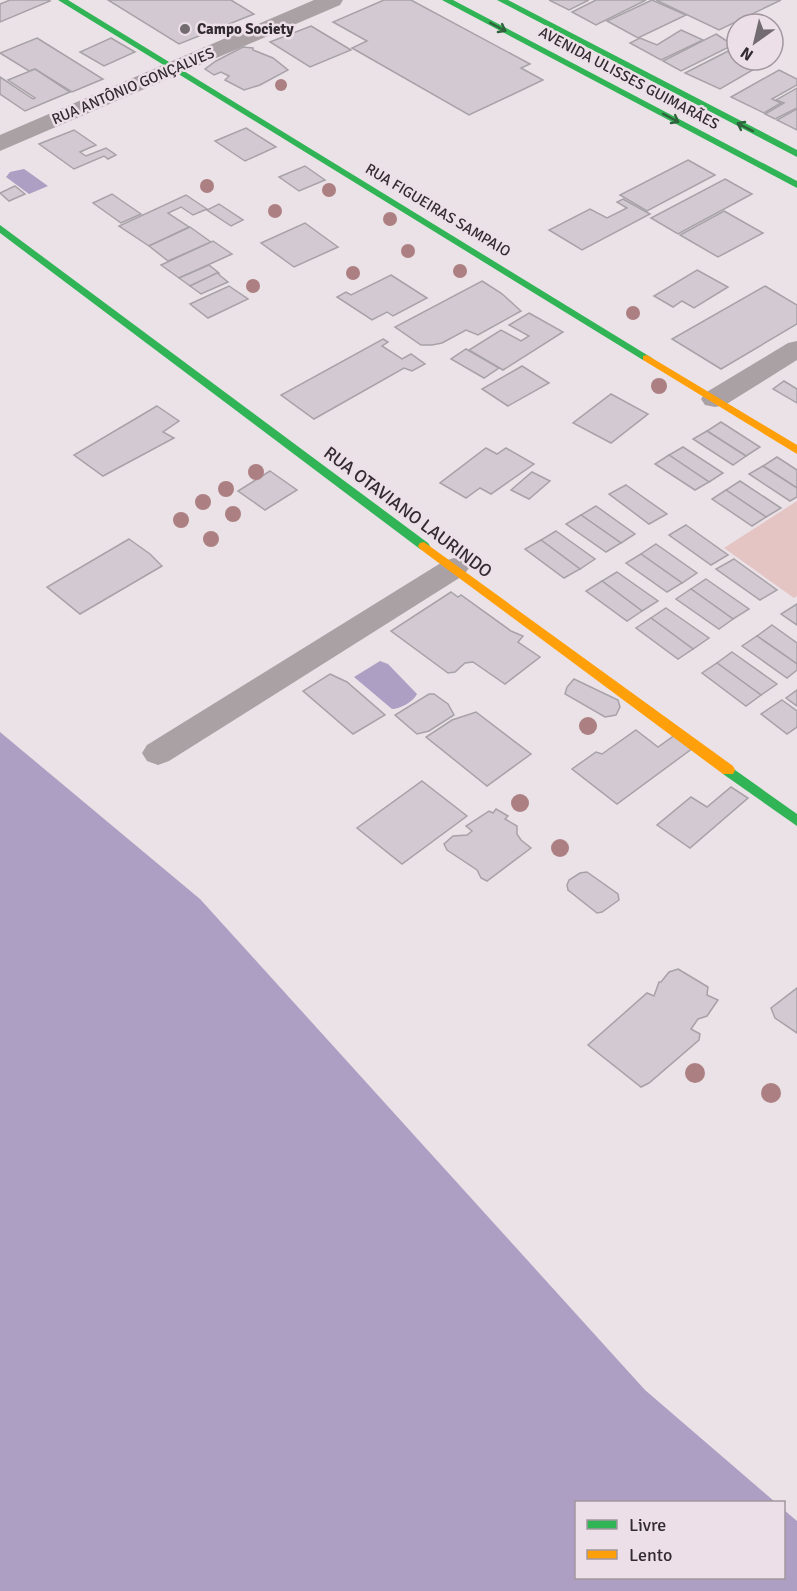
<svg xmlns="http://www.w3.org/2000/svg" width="797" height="1591" viewBox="0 0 797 1591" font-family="Signika,sans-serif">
<rect width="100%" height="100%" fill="#eae2e7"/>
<polygon fill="#e5c4c4" points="797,501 797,596 794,598 724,548"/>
<g fill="#ac9fc3">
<polygon points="24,169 27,171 48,186 29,194 6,177 10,172"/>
<path d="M 380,661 L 388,664 L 417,694 C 413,702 400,709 392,709 L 354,677 Z"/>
<polygon points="0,732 200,899 645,1390 775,1502 576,1502 576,1578 784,1578 784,1510 797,1521 797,1591 0,1591"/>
</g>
<g fill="#d3c9d3" stroke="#a7a2a7" stroke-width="1.5">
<polygon points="10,0 48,0 50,1 0,22 0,4"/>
<polygon points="108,0 231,0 254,14 179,44"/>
<polygon points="384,0 411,0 530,64 521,68 543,80 469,115 352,48 367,41 333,22"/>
<polygon points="549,0 589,0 569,10"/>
<polygon points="596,0 646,0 596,25 572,12"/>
<polygon points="652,0 686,15 638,38 607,21"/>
<polygon points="656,0 781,0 719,30"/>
<polygon points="311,26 351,50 310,67 270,42"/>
<polygon points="681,30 703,40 661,60 630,43 640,38 657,45"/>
<polygon points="716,34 733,45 681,71 663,61"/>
<polygon points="37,38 103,79 72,92 35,69 29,71 0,53"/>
<polygon points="111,38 135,52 104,66 80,52"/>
<polygon points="243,47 253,48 253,50 273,58 288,70 260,85 244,90 225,80 229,76 221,72 214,75 205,69 216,61"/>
<polygon points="736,47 737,60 768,61 720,89 685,73"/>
<polygon points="35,69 70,92 25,111 0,94 0,77 33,99 35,98 8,80"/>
<polygon points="779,70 797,79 797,85 772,99 781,103 764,113 731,97"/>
<polygon points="797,88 797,108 775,119 765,114 784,103 776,100"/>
<polygon points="797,109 797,130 777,120"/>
<polygon points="246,128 276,147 245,161 215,141"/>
<polygon points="74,130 96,145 80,152 86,156 106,148 116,155 108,159 104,156 74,169 39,144"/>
<polygon points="688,160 715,175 647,211 620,195"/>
<polygon points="305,166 325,180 299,191 279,177"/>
<polygon points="725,179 752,194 678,234 651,218"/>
<polygon points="15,186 25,194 9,201 0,193"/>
<polygon points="112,194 141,214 121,223 93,203"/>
<polygon points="186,195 207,209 193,215 181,207 168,213 189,227 149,246 119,226"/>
<polygon points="623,199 650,214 582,250 549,230 590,209 607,218 627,208 617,202"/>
<polygon points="219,204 243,220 231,226 207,210"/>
<polygon points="724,211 763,233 718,257 680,235"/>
<polygon points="305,223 338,247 294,267 261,243"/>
<polygon points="190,227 211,242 168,261 149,246"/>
<polygon points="213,241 232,254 179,278 161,265"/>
<polygon points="209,265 219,273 190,286 179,278"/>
<polygon points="697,270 728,287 694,308 682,301 673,307 654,296"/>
<polygon points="217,273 228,282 201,294 190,286"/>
<polygon points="391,275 427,298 393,316 387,312 372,320 337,297 346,292 351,295"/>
<polygon points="482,281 501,293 521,311 478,335 466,330 442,343 432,345 421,345 395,327"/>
<polygon points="229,286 248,299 208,318 190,304"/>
<polygon points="765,286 797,305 797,324 721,369 672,339"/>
<polygon points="529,313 563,332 503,370 469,350 501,330 521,341 529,336 509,325"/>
<polygon points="383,339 388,342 382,346 402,359 411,354 425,364 412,371 404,368 314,419 281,395"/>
<polygon points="466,349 499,368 484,378 451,359"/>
<polygon points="522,366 549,383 508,406 482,389"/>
<polygon points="784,381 797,389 797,403 773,389"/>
<polygon points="611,394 648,414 611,443 573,423"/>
<polygon points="157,406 179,421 163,432 174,438 103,476 74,455"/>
<polygon points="721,422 760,447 746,456 707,431"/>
<polygon points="707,431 746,456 733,465 693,439"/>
<polygon points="683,447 723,473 709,482 669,455"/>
<polygon points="486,448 497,454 506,448 534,464 491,494 480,488 466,498 440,483"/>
<polygon points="669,455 709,482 695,490 655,464"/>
<polygon points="777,457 797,470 797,488 763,466"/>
<polygon points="763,466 797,488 797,497 790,501 749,474"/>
<polygon points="270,471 297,490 265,510 238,491"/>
<polygon points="532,472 550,481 529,499 511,490"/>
<polygon points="740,481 781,508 766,517 726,490"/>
<polygon points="626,485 667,514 649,524 609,494"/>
<polygon points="726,490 766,517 752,526 712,499"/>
<polygon points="596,506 635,534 621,543 581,515"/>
<polygon points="581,515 621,543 606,552 566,524"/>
<polygon points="686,525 728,555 711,565 669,535"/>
<polygon points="556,531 595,559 580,569 541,540"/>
<polygon points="129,539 150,554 162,566 80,614 47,587"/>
<polygon points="541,540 580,569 564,578 525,549"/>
<polygon points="656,544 697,573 682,583 641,554"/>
<polygon points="641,554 682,583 667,592 626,563"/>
<polygon points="734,559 777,590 760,600 716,569"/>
<polygon points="617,572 658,601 642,611 602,581"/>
<polygon points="706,579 749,609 733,619 691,589"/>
<polygon points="602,581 642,611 627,621 586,591"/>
<polygon points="691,589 733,619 719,629 676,599"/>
<polygon points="451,592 458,597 461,595 511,631 523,636 518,642 540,657 505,684 473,662 465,663 455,672 448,673 391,631"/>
<polygon points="797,604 797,625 781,614"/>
<polygon points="666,608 709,638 693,649 651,618"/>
<polygon points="651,618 693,649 678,659 636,628"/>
<polygon points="772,625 797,643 797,664 757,636"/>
<polygon points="757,636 797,664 797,670 787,678 742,646"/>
<polygon points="732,652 777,684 761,695 717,663"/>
<polygon points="717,663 761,695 746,706 702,673"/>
<polygon points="330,674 347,682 385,715 353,734 303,691"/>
<polygon points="574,679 618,700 620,707 616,715 605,717 565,694 567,687"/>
<polygon points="797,690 797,706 786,698"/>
<polygon points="429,694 434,694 448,704 454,715 429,731 417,734 395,715"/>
<polygon points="782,700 797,711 797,727 787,734 761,714"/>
<polygon points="476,712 531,754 487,786 426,737 452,720"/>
<polygon points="636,730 658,747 675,735 693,748 617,804 572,769 596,752 602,754"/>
<polygon points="422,781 467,816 402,864 357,828"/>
<polygon points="731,787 748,798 690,848 657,825 691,797 707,807"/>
<polygon points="496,809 508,816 505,819 517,826 517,834 521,840 531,848 487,881 481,878 477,870 447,850 444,844 453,836 467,835 472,831 466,826 489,811 493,813"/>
<polygon points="587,872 618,894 619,900 602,912 597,913 568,890 567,885 569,880 580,873"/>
<polygon points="678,969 708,987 707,995 718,1000 707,1016 698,1019 691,1029 700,1034 699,1040 649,1083 641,1087 588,1045 647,993 654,996 659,982 661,982 669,972"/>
<polygon points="797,988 797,1033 775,1018 771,1008"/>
</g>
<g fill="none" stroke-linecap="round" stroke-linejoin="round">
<g fill="#a9a1a3" fill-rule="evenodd">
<polygon points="314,0 343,0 340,5 0,151 0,135"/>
<polygon points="797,341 797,360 725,405 715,407 705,405 701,399 705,393 788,343"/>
<polygon points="454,558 464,561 469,568 464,575 169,761 158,765 147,761 142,753 147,745 444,561"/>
</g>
<g fill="#30b455" fill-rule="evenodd">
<polygon points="58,0 68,0 652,358 647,361 643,360"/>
<polygon points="442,0 453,0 797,181 797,188"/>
<polygon points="497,0 508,0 797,150 797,157"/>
<polygon points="0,225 428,543 430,546 428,549 420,549 0,233"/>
<polygon points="728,765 797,814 797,826 723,774 721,770 723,766"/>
</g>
<g fill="#ff9f0a" fill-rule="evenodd">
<polygon points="647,355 797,445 797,454 643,360 643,356"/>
<polygon points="424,542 733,766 735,770 733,774 723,774 420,549 418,546 420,543"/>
</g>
</g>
<g fill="#ac8082">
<circle cx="281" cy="85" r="6"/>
<circle cx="207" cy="186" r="7"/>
<circle cx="329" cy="190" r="7"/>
<circle cx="275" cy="211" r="7"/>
<circle cx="390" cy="219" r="7"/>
<circle cx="408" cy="251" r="7"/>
<circle cx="460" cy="271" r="7"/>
<circle cx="353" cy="273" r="7"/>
<circle cx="253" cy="286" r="7"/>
<circle cx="633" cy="313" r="7"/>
<circle cx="659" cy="386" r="8"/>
<circle cx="256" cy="472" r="8"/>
<circle cx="226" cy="489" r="8"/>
<circle cx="203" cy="502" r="8"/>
<circle cx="233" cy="514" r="8"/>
<circle cx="181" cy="520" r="8"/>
<circle cx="211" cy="539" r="8"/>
<circle cx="588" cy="726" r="9"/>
<circle cx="520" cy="803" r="9"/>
<circle cx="560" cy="848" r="9"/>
<circle cx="695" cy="1073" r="10"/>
<circle cx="771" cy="1093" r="10"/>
</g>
<defs><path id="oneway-shaft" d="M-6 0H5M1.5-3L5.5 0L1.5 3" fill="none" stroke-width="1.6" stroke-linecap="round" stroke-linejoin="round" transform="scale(1.5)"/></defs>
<g stroke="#31623e">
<use href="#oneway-shaft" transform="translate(498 27) rotate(28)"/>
<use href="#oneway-shaft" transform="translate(671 118) rotate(28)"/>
<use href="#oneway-shaft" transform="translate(745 127) rotate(-153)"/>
</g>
<circle fill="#726b6f" stroke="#eddfe8" stroke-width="2" cx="185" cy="29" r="6"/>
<g text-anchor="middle" stroke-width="5" stroke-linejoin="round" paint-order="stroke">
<g font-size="15" font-weight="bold" fill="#312b2f" stroke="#eddfe8" text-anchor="start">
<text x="197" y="34">Campo Society</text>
</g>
<g font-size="15" fill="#312b2f" stroke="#eddfe8">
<text transform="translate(629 78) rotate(28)" y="5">AVENIDA ULISSES GUIMARÃES</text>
<text transform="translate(133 86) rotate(-23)" y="5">RUA ANTÔNIO GONÇALVES</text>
<text transform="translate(438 210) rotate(31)" y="5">RUA FIGUEIRAS SAMPAIO</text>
</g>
<g font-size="18" fill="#312b2f" stroke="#eddfe8">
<text transform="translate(408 512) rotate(37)" y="6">RUA OTAVIANO LAURINDO</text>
</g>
</g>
<rect x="575" y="1501" width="210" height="78" fill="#eddfe8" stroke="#a2979e" stroke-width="1.5"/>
<rect x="587" y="1520" width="30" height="9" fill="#30b455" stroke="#a2979e" stroke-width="1.5"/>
<text x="629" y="1531" font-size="18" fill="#312b2f">Livre</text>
<rect x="587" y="1550" width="30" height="9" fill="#ff9f0a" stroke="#a2979e" stroke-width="1.5"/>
<text x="629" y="1561" font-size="18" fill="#312b2f">Lento</text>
<g transform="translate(755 42) rotate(214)"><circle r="28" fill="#eddfe8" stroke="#a2979e" stroke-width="1.5"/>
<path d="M0-4.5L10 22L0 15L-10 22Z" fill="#726b6f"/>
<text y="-9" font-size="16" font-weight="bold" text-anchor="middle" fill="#312b2f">N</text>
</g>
</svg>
